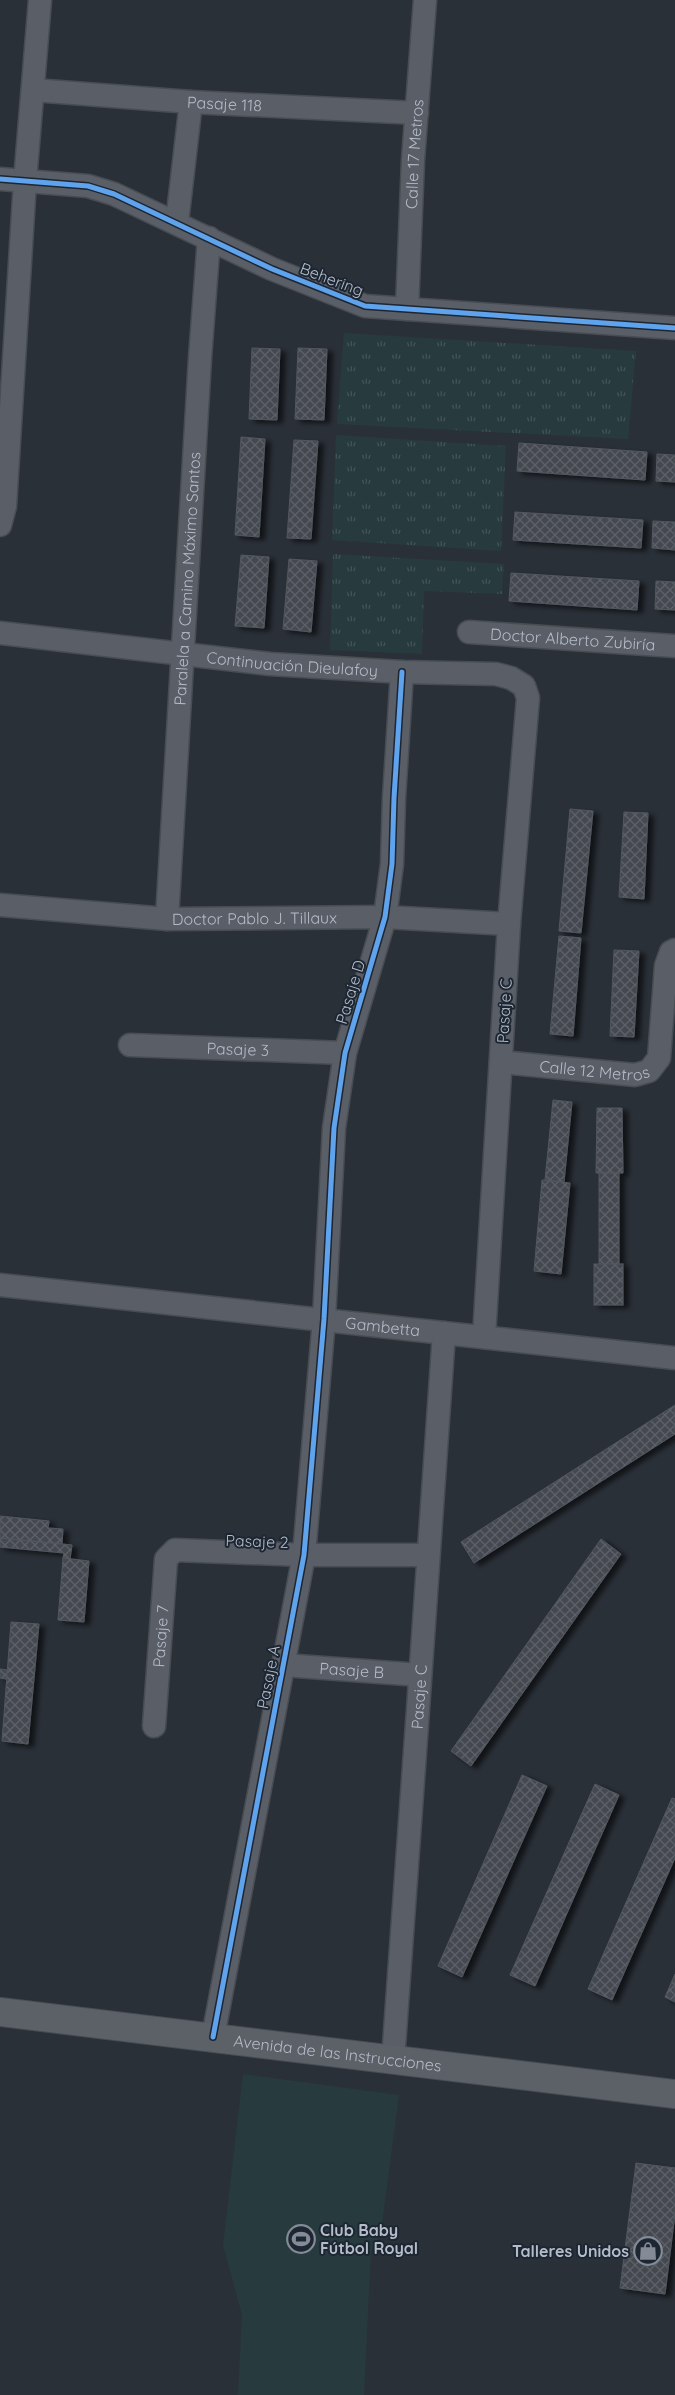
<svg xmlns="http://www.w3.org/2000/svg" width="675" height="2395" viewBox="0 0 675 2395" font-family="Quicksand,sans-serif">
<defs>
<pattern id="grass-tufts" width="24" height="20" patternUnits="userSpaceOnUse" patternTransform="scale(1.25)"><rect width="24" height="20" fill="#273a3e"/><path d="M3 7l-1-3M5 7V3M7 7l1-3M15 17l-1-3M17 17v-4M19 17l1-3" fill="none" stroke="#445559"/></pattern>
<pattern id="building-cross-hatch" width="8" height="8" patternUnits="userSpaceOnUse" patternTransform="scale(1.25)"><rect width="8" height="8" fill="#444950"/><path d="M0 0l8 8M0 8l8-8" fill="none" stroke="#5d6168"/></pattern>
<filter id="shadow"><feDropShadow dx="5.5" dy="3" stdDeviation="2.5" flood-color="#0009"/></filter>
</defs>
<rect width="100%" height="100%" fill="#2a3038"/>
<g fill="url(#grass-tufts)">
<polygon points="344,333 636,351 628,439 337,424"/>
<polygon points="336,435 506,446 501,551 332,540"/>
<polygon points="333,554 504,564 502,594 424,591 422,654 330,650"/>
</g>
<polygon fill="#273a3e" points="243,2074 399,2095 381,2232 371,2252 364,2395 238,2395 242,2315 223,2245"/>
<g fill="url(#building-cross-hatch)" stroke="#52575f" filter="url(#shadow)">
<polygon points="252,348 280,349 277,420 249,419"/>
<polygon points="298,348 327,349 324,420 295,419"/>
<polygon points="241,437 265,439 259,537 235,535"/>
<polygon points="294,440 318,441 311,539 287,538"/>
<polygon points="519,443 647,452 645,480 517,471"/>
<polygon points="657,454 675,455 675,482 656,481"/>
<polygon points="515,512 643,520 641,548 513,540"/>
<polygon points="653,521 675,522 675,550 652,548"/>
<polygon points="241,555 269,557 264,628 235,626"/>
<polygon points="289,559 317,561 311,632 283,629"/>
<polygon points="511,573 639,581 637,610 509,601"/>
<polygon points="656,581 675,582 675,610 655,609"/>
<polygon points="570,809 593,811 581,933 559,931"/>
<polygon points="624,812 648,813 644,899 619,897"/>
<polygon points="559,936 581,938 573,1036 550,1034"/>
<polygon points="614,950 639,951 634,1037 610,1036"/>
<polygon points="553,1100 572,1102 564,1182 545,1180"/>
<polygon points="597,1108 622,1108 623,1173 596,1173"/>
<rect x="599" y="1173" width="20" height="91"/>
<polygon points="542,1180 570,1183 561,1274 534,1271"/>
<rect x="594" y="1264" width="29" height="41"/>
<polygon points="675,1405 675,1434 474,1563 461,1542"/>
<polygon points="0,1516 49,1521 48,1528 63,1529 62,1544 0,1538"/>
<polygon points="0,1538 72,1545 70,1559 63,1558 64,1553 0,1547"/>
<polygon points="601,1539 621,1554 471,1766 451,1751"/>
<polygon points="63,1558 89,1561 84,1622 58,1620"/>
<polygon points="11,1622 39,1624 28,1744 2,1741"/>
<polygon points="0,1669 7,1670 6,1679 0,1678"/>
<polygon points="522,1775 547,1786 462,1977 438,1966"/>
<polygon points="595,1784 619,1795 535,1986 510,1975"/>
<polygon points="672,1798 675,1799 675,1858 612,2000 588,1989"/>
<polygon points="675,1974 675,2002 665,1997"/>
<polygon points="636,2163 675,2168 675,2214 665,2294 620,2288"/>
</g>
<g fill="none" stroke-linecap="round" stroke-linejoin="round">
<defs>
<g id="street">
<path id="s1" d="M 33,90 L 191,102 L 417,113"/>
<polyline points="0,179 88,186 114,194 272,269 365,306 675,328"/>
<polyline points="177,222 191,102"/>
<path id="s2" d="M 407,309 L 413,160 L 425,0"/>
<polyline points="0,525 5,506 25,181 40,0"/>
<path id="s3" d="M 469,632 L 675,646"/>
<path id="s4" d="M 0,633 L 270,664 L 402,672 L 496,674 L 511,678 L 524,686 L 528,698 L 509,924 L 484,1337"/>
<path id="s5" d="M 0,905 L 167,919 L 385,917 L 509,924"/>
<path id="s6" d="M 167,919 L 200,358 L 209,238"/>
<path id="s7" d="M 130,1045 L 345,1053"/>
<path id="s8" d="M 501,1062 L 635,1075 L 649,1071 L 659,1058 L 666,966 L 671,952 L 675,950"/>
<path id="s9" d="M 0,1285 L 675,1358"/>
<path id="s10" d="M 283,1665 L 420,1675"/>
<path id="s11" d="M 154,1726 L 166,1559 L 175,1550 L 304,1555 L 428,1555"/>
<polyline points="213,2037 304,1555 324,1319 334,1128 345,1053 385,917 392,864 394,798 402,672"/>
<path id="s12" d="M 393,2060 C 412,1818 426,1575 444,1333"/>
</g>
<g id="primary">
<path id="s13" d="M 0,2012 L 675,2094"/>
</g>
</defs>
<use href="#street" stroke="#484c53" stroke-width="25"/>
<use href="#primary" stroke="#484c55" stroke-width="30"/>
<use href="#street" stroke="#5a5e66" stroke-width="22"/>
<use href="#primary" stroke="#5c6168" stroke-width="28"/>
<defs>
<g id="cycleway">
<polyline points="0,179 88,186 114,194 272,269 365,306 675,328"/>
<polyline points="213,2037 304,1555 324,1319 334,1128 345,1053 385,917 392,864 394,798 402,672"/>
</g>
</defs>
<use href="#cycleway" stroke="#1d2633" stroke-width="8"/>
<use href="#cycleway" stroke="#60a3ed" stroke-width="5"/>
</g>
<defs>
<symbol id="stadium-ring" viewBox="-11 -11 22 22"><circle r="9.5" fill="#1d2633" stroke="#848b96" stroke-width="1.5"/><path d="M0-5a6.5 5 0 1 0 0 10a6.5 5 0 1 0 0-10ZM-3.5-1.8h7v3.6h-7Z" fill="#848b96"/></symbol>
<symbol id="shop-ring" viewBox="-11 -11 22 22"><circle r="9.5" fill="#1d2633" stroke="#848b96" stroke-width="1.5"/><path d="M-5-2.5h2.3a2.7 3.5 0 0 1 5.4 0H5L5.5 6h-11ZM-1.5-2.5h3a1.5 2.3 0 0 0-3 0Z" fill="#848b96"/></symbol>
</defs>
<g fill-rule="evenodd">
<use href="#stadium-ring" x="285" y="2223" width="32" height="32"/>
<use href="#shop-ring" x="632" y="2235" width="32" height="32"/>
</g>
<g text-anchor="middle" stroke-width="4" stroke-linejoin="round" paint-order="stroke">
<g font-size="16" fill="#b4bcc9" stroke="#1d2633">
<text dy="6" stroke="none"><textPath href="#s1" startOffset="192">Pasaje 118</textPath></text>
<text dy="6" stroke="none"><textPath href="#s2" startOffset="155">Calle 17 Metros</textPath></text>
<text transform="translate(332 279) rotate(21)" y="6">Behering</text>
<text dy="6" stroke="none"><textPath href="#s6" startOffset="341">Paralela a Camino Máximo Santos</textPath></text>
<text dy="6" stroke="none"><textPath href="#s3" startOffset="104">Doctor Alberto Zubiría</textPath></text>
<text dy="6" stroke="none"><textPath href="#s4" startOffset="294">Continuación Dieulafoy</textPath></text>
<text dy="6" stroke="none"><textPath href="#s5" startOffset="255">Doctor Pablo J. Tillaux</textPath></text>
<text transform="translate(350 992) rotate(-73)" y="6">Pasaje D</text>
<text transform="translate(504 1011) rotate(-87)" y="6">Pasaje C</text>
<text dy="6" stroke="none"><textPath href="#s7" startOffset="108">Pasaje 3</textPath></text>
<text dy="6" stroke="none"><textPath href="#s8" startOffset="94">Calle 12 Metros</textPath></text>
<text dy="6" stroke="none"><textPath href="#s9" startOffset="385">Gambetta</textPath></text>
<text transform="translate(257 1541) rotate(2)" y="6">Pasaje 2</text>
<text dy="6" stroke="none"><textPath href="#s11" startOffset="90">Pasaje 7</textPath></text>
<text dy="6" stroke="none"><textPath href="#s10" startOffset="69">Pasaje B</textPath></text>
<text transform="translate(268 1677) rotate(-79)" y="6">Pasaje A</text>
<text dy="6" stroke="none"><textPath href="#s12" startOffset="364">Pasaje C</textPath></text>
<text dy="6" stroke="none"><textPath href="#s13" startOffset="340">Avenida de las Instrucciones</textPath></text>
</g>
<g font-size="16" font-weight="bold" fill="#b4bcc9" stroke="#1d2633" text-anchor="start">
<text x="320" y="2236">Club Baby<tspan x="320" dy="18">Fútbol Royal</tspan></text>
<text x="629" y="2257" text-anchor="end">Talleres Unidos</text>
</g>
</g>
</svg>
